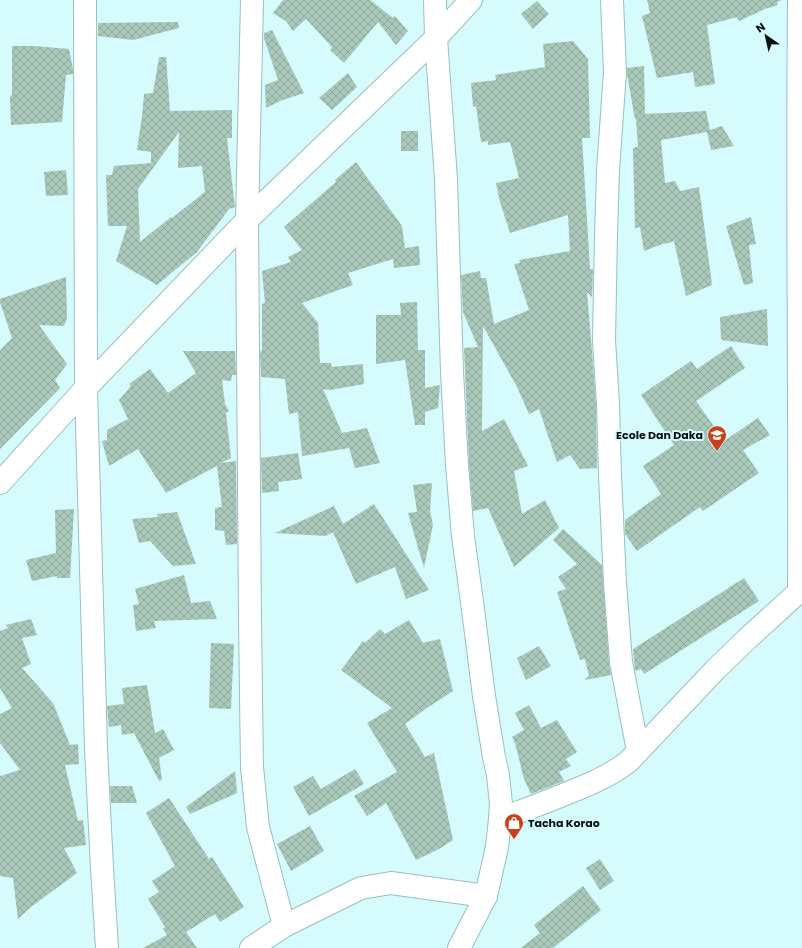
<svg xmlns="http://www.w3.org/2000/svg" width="802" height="948" viewBox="0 0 802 948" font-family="Poppins,sans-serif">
<defs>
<pattern id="building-cross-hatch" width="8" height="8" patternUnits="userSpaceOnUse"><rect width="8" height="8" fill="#a9c8b9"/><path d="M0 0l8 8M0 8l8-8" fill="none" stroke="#90ab9e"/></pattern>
</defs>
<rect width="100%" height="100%" fill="#d5fbfc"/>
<g fill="url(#building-cross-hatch)" fill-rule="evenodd">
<polygon points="283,0 370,0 393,18 395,16 408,31 396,45 378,22 344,63 330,50 332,47 306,19 293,31 286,21 273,13"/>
<polygon points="647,0 782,0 777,2 778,5 765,9 739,21 737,17 707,25 715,84 695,87 693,72 657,78 642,16 650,13"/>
<polygon points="537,1 549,14 533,29 521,14"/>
<polygon points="178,22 179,28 133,40 98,36 98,23"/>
<polygon points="272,30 304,93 280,101 266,108 265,85 278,80 264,38 264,33"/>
<polygon points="573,41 588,59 590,138 582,138 590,269 593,269 592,297 587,292 592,351 596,405 597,468 580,469 570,455 557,462 539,409 529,414 517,387 483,326 482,431 504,419 528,466 514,471 522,514 545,500 559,528 514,567 488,508 473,511 469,464 464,348 478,347 463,312 461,275 480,271 481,278 486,278 494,324 529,310 514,264 520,263 519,260 570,251 568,215 510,233 500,202 496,183 519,178 510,142 488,145 488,141 481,142 476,106 473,107 471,83 496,80 495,75 545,67 543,44"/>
<polygon points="12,46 34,46 69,49 73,69 73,74 66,75 62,122 11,125 10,96 12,95"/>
<path d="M 159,57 L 166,57 L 170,111 L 232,110 L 232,138 L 227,138 L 235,207 L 229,209 L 197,252 L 157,285 L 116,261 L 127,226 L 108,226 L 106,175 L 112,175 L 114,166 L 151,163 L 151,152 L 137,150 L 142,116 L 144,94 L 153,93 ZM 179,132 L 178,168 L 202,166 L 205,192 L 172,218 L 171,217 L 140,242 L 138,189 Z"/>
<polygon points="644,66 645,114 706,111 710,130 722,126 734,146 711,150 707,132 661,140 665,183 675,181 680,191 699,187 712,285 686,296 674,241 665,244 665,243 644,251 640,227 635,228 633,148 638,147 636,119 635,119 627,74 627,68"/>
<polygon points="348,73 357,87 332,110 319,98"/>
<rect x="401" y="131" width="17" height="20"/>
<polygon points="356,162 402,226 405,248 419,246 420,265 394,268 393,259 348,273 353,285 302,303 318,323 320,363 331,363 332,367 363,364 364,384 330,390 323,389 342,433 367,428 380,463 355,468 349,448 302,456 298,412 289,414 285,379 261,377 260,350 262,352 262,304 265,303 262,271 291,262 288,257 302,250 284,227 336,182 335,180"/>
<polygon points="66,170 68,195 46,196 44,172"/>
<polygon points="751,217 756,244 749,245 753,283 744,285 726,226"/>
<polygon points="66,277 67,318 64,326 39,325 67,364 55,380 60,388 0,449 0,350 12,338 0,302 0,299"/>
<polygon points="417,302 418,350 425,350 425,388 440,385 438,408 425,412 425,425 415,425 405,360 376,364 376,315 401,315 400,303"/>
<polygon points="767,309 768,346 721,340 723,339 721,339 720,317"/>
<polygon points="731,346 745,368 696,401 724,441 758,418 770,435 743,450 759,473 703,511 700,507 637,551 625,534 625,520 661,494 643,466 674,445 641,395 691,361 697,369"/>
<polygon points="183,351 235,351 236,375 232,375 231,381 222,380 225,404 229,411 226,413 231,458 221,463 236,461 237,544 226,545 224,531 215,530 215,508 222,507 217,466 166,493 138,449 109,466 102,441 107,440 107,430 128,419 119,400 131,386 129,384 150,369 168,393 196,373"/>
<polygon points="298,453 302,479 278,482 279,491 262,493 261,458"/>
<polygon points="432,483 430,511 433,525 424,568 408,513 417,512 413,485"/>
<polygon points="374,504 429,590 406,599 395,567 356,584 333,532 326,536 275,533 334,506 343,524"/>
<polygon points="74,509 70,578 57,578 57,576 32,581 26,560 56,553 55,510"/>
<polygon points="177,512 196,564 173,566 150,541 139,543 132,519 158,517 157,514"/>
<polygon points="563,529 602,565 609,663 611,675 585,680 585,679 589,676 585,659 580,660 557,592 566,589 558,577 577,564 553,540"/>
<polygon points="184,575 191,603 210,601 217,619 154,621 156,628 136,631 133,605 139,604 135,589"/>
<polygon points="744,578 759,601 644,674 641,669 635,671 633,649"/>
<polygon points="31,619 37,635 22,638 31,664 22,668 53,703 70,745 78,744 79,764 65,765 78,821 83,820 86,845 64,848 77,873 31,907 18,919 13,878 0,876 0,776 20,770 0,743 0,714 12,708 0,688 0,631 8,628 6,625"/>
<polygon points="409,620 423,643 440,639 453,691 427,708 405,724 425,757 434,753 453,840 439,849 416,860 386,803 367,816 354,796 397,772 367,723 392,708 341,670 363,641 365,643 380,629 385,634"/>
<polygon points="211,643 234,644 231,709 209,708"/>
<polygon points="539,646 551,666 526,680 517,658"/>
<polygon points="147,685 155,733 163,729 174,750 159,758 162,780 159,781 134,733 122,735 121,725 109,727 108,719 107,706 124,704 122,688"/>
<polygon points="529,705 541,728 557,720 577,752 566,759 571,766 559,772 564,781 531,794 524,779 515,743 512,737 524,730 515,713"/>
<polygon points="355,769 364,784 309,816 293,787 313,776 321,789"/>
<polygon points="235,771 237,793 190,814 186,807"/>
<polygon points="110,786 132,786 137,803 111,803"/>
<polygon points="169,798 209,859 212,857 244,907 220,922 215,914 186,932 197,948 143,948 167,935 163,929 165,927 148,899 159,892 152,881 175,866 146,813"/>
<polygon points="310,826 324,851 291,871 277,844"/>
<polygon points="600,859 614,881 600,890 586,868"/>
<polygon points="583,886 601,910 553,948 521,948 540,933 534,925"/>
</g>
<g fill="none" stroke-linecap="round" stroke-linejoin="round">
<defs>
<g id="minor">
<polyline points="85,0 86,388 96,749 102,868 107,948"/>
<polyline points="252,0 247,220 250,621 252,767 258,827 284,926"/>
<polyline points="435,0 436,38 446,179 452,372 457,465 463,536 472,602 484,696 494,757 498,775 501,804 500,819 497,847 486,896 459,948"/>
<polyline points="612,0 615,72 608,170 606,234 604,340 608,404 610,475 615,583 621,662 638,751"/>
<polyline points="0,483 86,388 247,220 436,38 471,0"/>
<path d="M 799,592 C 800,394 797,197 799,0"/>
<path d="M 500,819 C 524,810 547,802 570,792 C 591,784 612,775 629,761 L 715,670 L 747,639 L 802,589"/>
<polyline points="251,948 284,926 361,888 391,883 486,896"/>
</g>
</defs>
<use href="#minor" stroke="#9abfc0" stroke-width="24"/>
<use href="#minor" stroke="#fff" stroke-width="22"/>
</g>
<defs>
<symbol id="school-pin" viewBox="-11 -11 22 30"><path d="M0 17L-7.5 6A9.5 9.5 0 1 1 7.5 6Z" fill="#ca4119" stroke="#d5fbfc"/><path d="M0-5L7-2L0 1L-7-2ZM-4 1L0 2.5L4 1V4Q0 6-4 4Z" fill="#fff"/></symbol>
<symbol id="shop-pin" viewBox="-11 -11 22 30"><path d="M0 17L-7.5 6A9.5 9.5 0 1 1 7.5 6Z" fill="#ca4119" stroke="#d5fbfc"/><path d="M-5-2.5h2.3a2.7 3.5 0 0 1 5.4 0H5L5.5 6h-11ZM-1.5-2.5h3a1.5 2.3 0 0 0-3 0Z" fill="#fff"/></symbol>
</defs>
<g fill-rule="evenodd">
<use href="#school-pin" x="706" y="424" width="22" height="30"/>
<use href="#shop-pin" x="503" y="812" width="22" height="30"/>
</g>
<g text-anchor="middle" stroke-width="4" stroke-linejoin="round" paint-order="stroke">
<g font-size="11" font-weight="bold" fill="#041010" stroke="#d5fbfc" text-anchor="end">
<text x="703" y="439">Ecole Dan Daka</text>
<text x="528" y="827" text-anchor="start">Tacha Korao</text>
</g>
</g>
<g transform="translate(766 36) rotate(326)" stroke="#d5fbfc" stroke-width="3" paint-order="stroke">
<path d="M0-3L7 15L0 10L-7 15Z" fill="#041010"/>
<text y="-6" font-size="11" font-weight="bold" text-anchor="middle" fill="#041010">N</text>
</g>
</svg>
